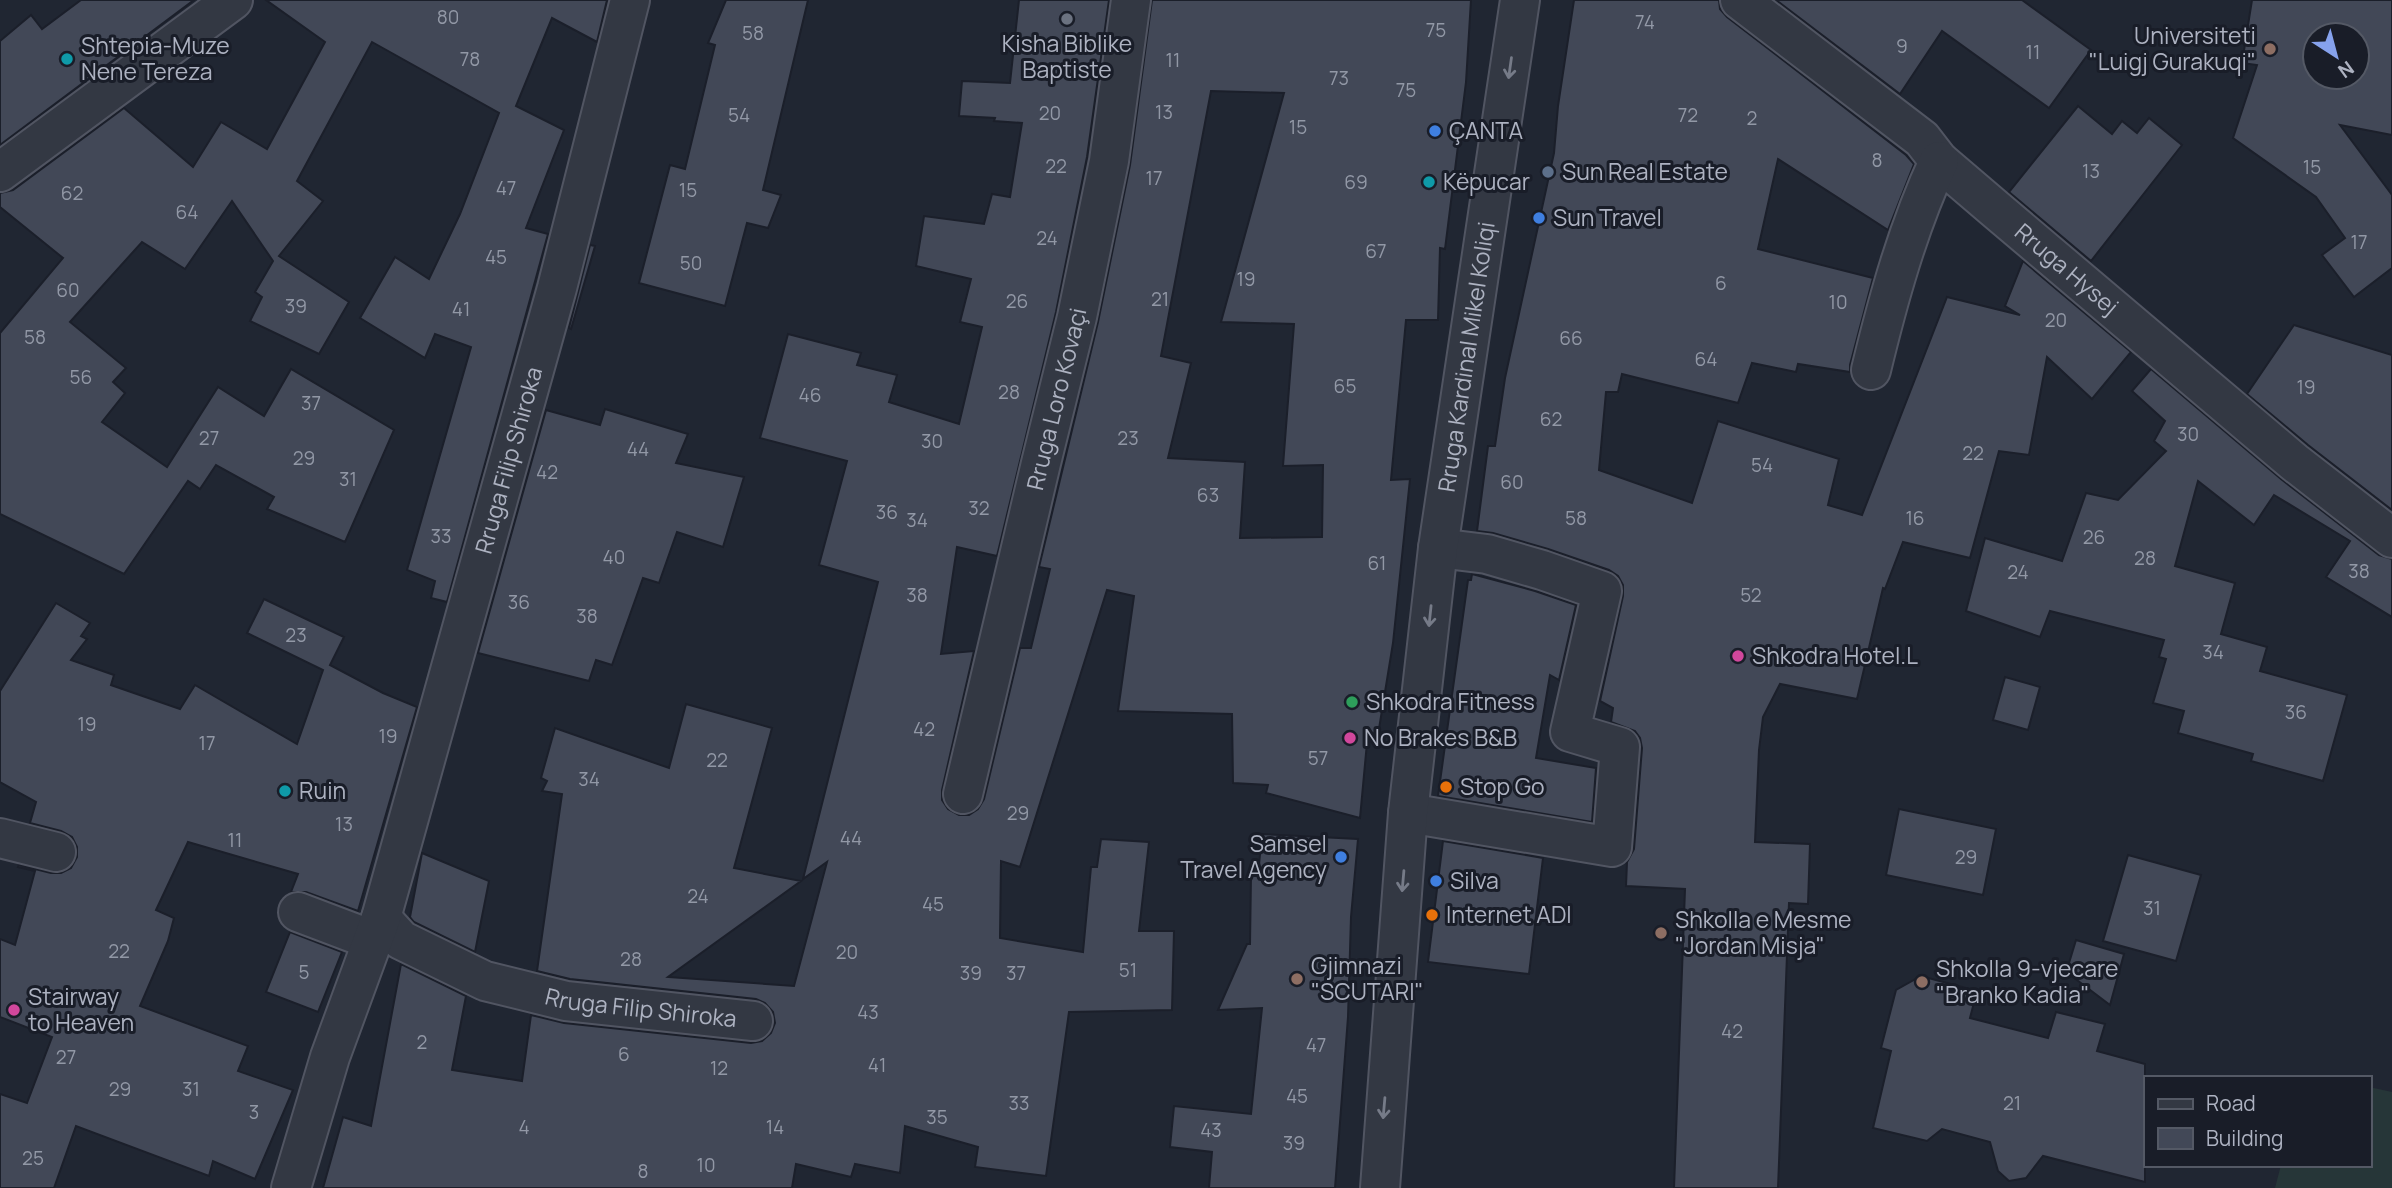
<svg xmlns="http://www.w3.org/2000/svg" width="2392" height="1188" viewBox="0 0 2392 1188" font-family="Manrope,sans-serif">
<rect width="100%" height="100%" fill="#202632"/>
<polygon fill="#263638" points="2369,1087 2392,1092 2392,1188 2275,1188 2281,1165 2369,1165"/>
<g fill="#424857" stroke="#1b1f2a" stroke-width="2" fill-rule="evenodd">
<polygon points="81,0 194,0 0,145 0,41 31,15 42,29"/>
<polygon points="266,0 607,0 597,42 552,18 516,106 564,130 526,228 548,234 447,602 431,598 435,581 407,570 471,347 435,334 425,358 360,318 395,257 429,279 460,214 499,113 372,42 297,181 323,201 279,256 349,302 319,354 250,321 262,297 255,292 273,261 232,201 185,269 142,242 70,322 126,368 113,382 125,393 102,422 167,467 218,387 264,416 291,369 394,430 345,542 267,509 274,497 216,465 200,489 188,481 124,574 0,514 0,333 63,258 0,207 0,193 13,190 124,108 193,167 221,122 267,149 325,42"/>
<polygon points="726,0 808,0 763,190 781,195 768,228 747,223 725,306 639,283 670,165 685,169 715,45 708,43"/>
<path d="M 1019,0 L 1109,0 L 1087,157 L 1056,312 L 997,556 L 957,547 L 941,654 L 974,651 L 942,790 L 942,800 L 948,809 L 959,815 L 969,815 L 978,809 L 984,799 L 1020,648 L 1031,648 L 1050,569 L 1039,567 L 1098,322 L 1130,165 L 1152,0 L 1471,0 L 1466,82 L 1445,249 L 1440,248 L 1438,320 L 1406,320 L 1391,480 L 1410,479 L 1393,643 L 1378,735 L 1368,732 L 1360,818 L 1266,793 L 1268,785 L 1233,783 L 1232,714 L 1118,711 L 1134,596 L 1107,590 L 1020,867 L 1001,861 L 1000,938 L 1083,952 L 1091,867 L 1097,867 L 1101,839 L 1149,842 L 1139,931 L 1174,931 L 1172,1010 L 1069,1012 L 1046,1176 L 975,1167 L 978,1147 L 905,1126 L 900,1173 L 855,1164 L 851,1177 L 796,1164 L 792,1188 L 323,1188 L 343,1117 L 371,1126 L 401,964 L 466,996 L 452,1070 L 522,1081 L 531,1015 L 564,1023 L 751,1043 L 762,1041 L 771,1033 L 775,1023 L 773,1012 L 765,1003 L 756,999 L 570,979 L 537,971 L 562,794 L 542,791 L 547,781 L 541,778 L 555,728 L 669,768 L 686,704 L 772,728 L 734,868 L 801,881 L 668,977 L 794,986 L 827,862 L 803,879 L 878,582 L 819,565 L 847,461 L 760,438 L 788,334 L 861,353 L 857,365 L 897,375 L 889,402 L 959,424 L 982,327 L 960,322 L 971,279 L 916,266 L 924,216 L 984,224 L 992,194 L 1010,197 L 1022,123 L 994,121 L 995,118 L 959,116 L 962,81 L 1010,83 ZM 1211,91 L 1284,93 L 1221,322 L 1294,324 L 1283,466 L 1323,465 L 1322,537 L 1240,538 L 1245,462 L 1168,458 L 1191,363 L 1161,356 Z"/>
<polygon points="1574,0 1719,0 1720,9 1727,17 1906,155 1914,164 1888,230 1778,159 1758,249 1873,278 1850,365 1850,372 1798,364 1796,372 1752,363 1738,403 1622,374 1618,392 1606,392 1599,470 1692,503 1718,421 1839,459 1828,505 1862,515 1947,297 2020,315 2005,306 2023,261 2131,352 2092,399 2047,357 2029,455 1999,451 1970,558 1903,542 1885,589 1883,588 1857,699 1780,684 1763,717 1759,750 1755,842 1810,844 1808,904 1789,903 1778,1188 1674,1188 1685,889 1626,886 1627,862 1634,849 1642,748 1640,738 1635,731 1611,722 1613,708 1600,701 1623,596 1623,585 1618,576 1609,570 1548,549 1493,533 1477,531 1488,446 1495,446 1505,378 1554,153 1558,106"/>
<polygon points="1776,0 2022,0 2091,50 2049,108 1942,31 1900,94"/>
<path d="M 2252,0 L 2392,0 L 2392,135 L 2340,125 L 2392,195 L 2392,268 L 2354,297 L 2322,255 L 2345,238 L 2316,197 L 2233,138 L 2257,65 L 2242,63 ZM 2315,35 L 2357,35 L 2357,77 L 2315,77 Z"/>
<polygon points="2078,106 2112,134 2122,121 2137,133 2149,118 2182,145 2091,261 2009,192"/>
<polygon points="590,245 595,246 571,329 569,328"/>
<polygon points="2294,325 2392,355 2392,510 2308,445 2247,394"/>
<polygon points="2151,369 2281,479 2379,555 2392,559 2392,617 2326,577 2350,541 2274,495 2254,525 2198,481 2175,566 2235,583 2221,634 2267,647 2260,671 2347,695 2323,781 2251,761 2253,754 2178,733 2184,711 2153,703 2166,659 2159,657 2164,640 2050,611 2040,637 1966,611 1985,538 2062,561 2086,493 2118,500 2166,451 2154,441 2165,421 2132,391"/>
<polygon points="605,409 688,434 676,463 744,477 723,547 677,532 659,583 643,578 612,665 596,660 589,681 478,653 546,410 600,425"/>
<polygon points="1472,574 1535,591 1576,605 1559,680 1550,675 1536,758 1596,768 1592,822 1438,796 1468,580 1471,580"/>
<polygon points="264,599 344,637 330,665 383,693 417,707 358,911 306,892 291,892 298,874 188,842 156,910 174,918 168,941 140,1006 248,1046 238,1071 293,1090 255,1179 213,1161 209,1176 76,1126 54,1188 0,1188 0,1094 27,1103 52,1037 0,1017 0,939 15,945 35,871 18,867 19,865 51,873 61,873 71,868 77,857 77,847 72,837 61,831 30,823 36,802 0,782 0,691 56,603 90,623 81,636 87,639 71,660 114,675 111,685 180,709 195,685 297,744 323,670 247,633"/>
<polygon points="2005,677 2040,687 2028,730 1993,720"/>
<polygon points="1899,809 1996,829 1983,895 1886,875"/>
<polygon points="1262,834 1358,839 1351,917 1348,1017 1335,1188 1209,1188 1212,1152 1170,1147 1174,1106 1251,1114 1262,1008 1218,1010 1247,944 1250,944 1251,875 1258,875"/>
<polygon points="1443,841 1543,858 1529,974 1428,962"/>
<polygon points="422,853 489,881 475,952 414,922 410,917"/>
<polygon points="2128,855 2201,875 2176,961 2103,941"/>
<polygon points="290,932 342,952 318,1012 266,992"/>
<polygon points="2076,940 2124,954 2110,1005 2069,974 2069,963"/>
<polygon points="1921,976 1977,991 1970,1018 2048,1038 2056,1012 2105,1024 2097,1051 2145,1064 2145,1182 2043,1156 2026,1178 2009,1181 1998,1171 1990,1142 1942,1129 1927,1141 1873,1128 1891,1051 1881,1048 1896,990"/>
</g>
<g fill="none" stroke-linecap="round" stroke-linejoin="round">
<defs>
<g id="minor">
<path id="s1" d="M 1740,0 L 1922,139 L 1939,161 L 1994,208 L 2294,462 L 2392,538"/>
<polyline points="0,172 233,0"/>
<path d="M 1871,370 C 1888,300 1908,227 1939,161"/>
<path id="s2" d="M 963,794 L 1041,463 L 1077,317 L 1109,161 L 1131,0"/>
<polyline points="1408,813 1612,847 1620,747 1570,732 1602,591 1542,570 1487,554 1438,548"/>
<polyline points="0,838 56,852"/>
<polyline points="298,912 372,940"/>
<path id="s3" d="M 381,918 L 401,940 L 485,981 L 566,1001 L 753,1021"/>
<path id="s4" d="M 291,1188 L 330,1057 L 381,918 L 557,288 L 630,0"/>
<path id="s5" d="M 1380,1188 L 1408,813 L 1438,548 L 1520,0"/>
</g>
</defs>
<use href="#minor" stroke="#515562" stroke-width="42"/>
<use href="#minor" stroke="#333843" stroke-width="38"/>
</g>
<defs><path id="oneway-shaft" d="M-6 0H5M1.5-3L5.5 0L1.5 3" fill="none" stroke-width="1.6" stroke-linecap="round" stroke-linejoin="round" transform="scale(1.75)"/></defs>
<g stroke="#767b88">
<use href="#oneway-shaft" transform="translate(1510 68) rotate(98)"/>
<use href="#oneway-shaft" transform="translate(1430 616) rotate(96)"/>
<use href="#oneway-shaft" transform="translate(1403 881) rotate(95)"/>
<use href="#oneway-shaft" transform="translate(1384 1108) rotate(95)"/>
</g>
<circle fill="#6b7280" stroke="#191d28" stroke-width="2.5" cx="1067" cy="19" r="7"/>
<g fill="#8d6e63" stroke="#191d28" stroke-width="2.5">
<circle cx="2270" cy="49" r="7"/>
<circle cx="1661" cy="933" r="7"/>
<circle cx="1297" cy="979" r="7"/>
<circle cx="1922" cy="982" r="7"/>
</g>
<g fill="#0f9aa8" stroke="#191d28" stroke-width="2.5">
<circle cx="67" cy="59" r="7"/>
<circle cx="1429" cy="182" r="7"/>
<circle cx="285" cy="791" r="7"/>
</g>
<g fill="#3f7fe0" stroke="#191d28" stroke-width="2.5">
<circle cx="1435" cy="131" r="7"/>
<circle cx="1539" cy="218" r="7"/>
<circle cx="1341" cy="857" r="7"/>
<circle cx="1436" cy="881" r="7"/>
</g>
<circle fill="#5c6f8a" stroke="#191d28" stroke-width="2.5" cx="1548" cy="172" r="7"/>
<g fill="#d1479c" stroke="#191d28" stroke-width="2.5">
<circle cx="1738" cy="656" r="7"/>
<circle cx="1350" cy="738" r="7"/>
<circle cx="14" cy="1010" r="7"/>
</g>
<circle fill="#2e9e5b" stroke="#191d28" stroke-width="2.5" cx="1352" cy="702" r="7"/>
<g fill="#e8710a" stroke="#191d28" stroke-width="2.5">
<circle cx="1446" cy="787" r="7"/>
<circle cx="1432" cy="915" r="7"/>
</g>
<g text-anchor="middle" stroke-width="6" stroke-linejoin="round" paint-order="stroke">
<g font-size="19" fill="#9298a6">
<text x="448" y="24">80</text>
<text x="1645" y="29">74</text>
<text x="1436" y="37">75</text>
<text x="753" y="40">58</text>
<text x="1902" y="53">9</text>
<text x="2033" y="59">11</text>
<text x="470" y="66">78</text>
<text x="1173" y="67">11</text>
<text x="1339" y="85">73</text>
<text x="1406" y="97">75</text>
<text x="1164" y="119">13</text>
<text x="1050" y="120">20</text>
<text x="739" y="122">54</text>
<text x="1688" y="122">72</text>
<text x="1752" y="125">2</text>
<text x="1298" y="134">15</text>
<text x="1877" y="167">8</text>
<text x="1056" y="173">22</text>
<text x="2312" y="174">15</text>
<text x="2091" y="178">13</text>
<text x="1154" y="185">17</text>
<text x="1356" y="189">69</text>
<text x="506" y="195">47</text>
<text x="688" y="197">15</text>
<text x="72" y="200">62</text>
<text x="187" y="219">64</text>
<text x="1047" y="245">24</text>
<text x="2359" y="249">17</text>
<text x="1376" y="258">67</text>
<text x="496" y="264">45</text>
<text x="691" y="270">50</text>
<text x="1246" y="286">19</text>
<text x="1721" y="290">6</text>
<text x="68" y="297">60</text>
<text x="1160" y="306">21</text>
<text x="1017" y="308">26</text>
<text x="1838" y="309">10</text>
<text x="296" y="313">39</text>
<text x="461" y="316">41</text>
<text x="2056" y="327">20</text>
<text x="35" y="344">58</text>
<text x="1571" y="345">66</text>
<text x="1706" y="366">64</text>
<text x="81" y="384">56</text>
<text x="1345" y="393">65</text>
<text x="2306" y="394">19</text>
<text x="1009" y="399">28</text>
<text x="810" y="402">46</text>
<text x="311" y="410">37</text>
<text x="1551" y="426">62</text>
<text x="2188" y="441">30</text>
<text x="209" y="445">27</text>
<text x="1128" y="445">23</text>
<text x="932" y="448">30</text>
<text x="638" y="456">44</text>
<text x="1973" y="460">22</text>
<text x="304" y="465">29</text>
<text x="1762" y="472">54</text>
<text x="547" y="479">42</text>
<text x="348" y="486">31</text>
<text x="1512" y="489">60</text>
<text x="1208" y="502">63</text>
<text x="979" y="515">32</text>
<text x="887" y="519">36</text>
<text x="1576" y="525">58</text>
<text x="1915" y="525">16</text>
<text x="917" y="527">34</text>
<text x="441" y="543">33</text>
<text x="2094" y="544">26</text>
<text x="614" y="564">40</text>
<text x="2145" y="565">28</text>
<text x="1377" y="570">61</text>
<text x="2359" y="578">38</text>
<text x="2018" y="579">24</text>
<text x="917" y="602">38</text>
<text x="1751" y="602">52</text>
<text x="519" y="609">36</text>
<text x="587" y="623">38</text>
<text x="296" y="642">23</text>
<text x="2213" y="659">34</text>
<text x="2296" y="719">36</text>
<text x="87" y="731">19</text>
<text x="924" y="736">42</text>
<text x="388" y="743">19</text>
<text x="207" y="750">17</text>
<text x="1318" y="765">57</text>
<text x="717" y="767">22</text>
<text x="589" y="786">34</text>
<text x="1018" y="820">29</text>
<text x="344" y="831">13</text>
<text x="851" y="845">44</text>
<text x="235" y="847">11</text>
<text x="1966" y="864">29</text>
<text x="698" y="903">24</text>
<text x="933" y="911">45</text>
<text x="2152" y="915">31</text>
<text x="119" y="958">22</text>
<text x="847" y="959">20</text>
<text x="631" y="966">28</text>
<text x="1128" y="977">51</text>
<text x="304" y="979">5</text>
<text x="971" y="980">39</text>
<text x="1016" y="980">37</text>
<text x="868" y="1019">43</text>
<text x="1732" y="1038">42</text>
<text x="422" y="1049">2</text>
<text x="1316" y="1052">47</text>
<text x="624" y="1061">6</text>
<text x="66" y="1064">27</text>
<text x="877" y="1072">41</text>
<text x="719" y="1075">12</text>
<text x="120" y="1096">29</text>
<text x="191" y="1096">31</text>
<text x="1297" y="1103">45</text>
<text x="1019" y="1110">33</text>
<text x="2012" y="1110">21</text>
<text x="254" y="1119">3</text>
<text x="937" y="1124">35</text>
<text x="524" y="1134">4</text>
<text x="775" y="1134">14</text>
<text x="1211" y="1137">43</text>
<text x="1294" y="1150">39</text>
<text x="33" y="1165">25</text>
<text x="706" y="1172">10</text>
<text x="643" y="1178">8</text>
</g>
<g font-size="23" fill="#adb2c1" stroke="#191d28" text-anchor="start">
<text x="2256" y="44" text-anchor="end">Universiteti<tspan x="2256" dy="26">"Luigj Gurakuqi"</tspan></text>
<text x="1067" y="52" text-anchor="middle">Kisha Biblike<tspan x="1067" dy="26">Baptiste</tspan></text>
<text x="81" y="54">Shtepia-Muze<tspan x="81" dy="26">Nene Tereza</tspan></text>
<text x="1449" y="139">ÇANTA</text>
<text x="1562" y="180">Sun Real Estate</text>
<text x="1443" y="190">Këpucar</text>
<text x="1553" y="226">Sun Travel</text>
<text x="1752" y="664">Shkodra Hotel.L</text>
<text x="1366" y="710">Shkodra Fitness</text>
<text x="1364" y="746">No Brakes B&amp;B</text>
<text x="1460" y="795">Stop Go</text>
<text x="299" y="799">Ruin</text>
<text x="1327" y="852" text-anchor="end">Samsel<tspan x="1327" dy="26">Travel Agency</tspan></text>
<text x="1450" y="889">Silva</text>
<text x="1446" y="923">Internet ADI</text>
<text x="1675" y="928">Shkolla e Mesme<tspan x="1675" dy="26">"Jordan Misja"</tspan></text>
<text x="1311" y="974">Gjimnazi<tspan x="1311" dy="26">"SCUTARI"</tspan></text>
<text x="1936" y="977">Shkolla 9-vjecare<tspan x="1936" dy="26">"Branko Kadia"</tspan></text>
<text x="28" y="1005">Stairway<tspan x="28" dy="26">to Heaven</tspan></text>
</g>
<g font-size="23" fill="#adb2c1" stroke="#191d28">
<text dy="8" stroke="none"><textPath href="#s1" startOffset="424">Rruga Hysej</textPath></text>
<text dy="8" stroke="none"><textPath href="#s5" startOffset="836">Rruga Kardinal Mikel Koliqi</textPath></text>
<text dy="8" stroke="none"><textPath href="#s2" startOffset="406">Rruga Loro Kovaçi</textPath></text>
<text dy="8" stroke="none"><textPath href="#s4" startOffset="760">Rruga Filip Shiroka</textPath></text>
<text dy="8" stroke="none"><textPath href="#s3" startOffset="282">Rruga Filip Shiroka</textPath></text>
</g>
</g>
<rect x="2144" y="1076" width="228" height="91" fill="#191d28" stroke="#545965" stroke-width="2"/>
<rect x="2158" y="1099" width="35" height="10" fill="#333843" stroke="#545965" stroke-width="2"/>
<text x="2206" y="1111" font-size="21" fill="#adb2c1">Road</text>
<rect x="2158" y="1128" width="35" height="21" fill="#424857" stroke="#545965" stroke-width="2"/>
<text x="2206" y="1146" font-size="21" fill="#adb2c1">Building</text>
<g transform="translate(2336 56) rotate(144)"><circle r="33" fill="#191d28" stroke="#545965" stroke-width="2"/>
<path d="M0-5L12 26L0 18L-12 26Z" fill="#86a2ed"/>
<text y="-10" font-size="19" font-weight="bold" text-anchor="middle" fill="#adb2c1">N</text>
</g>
</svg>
